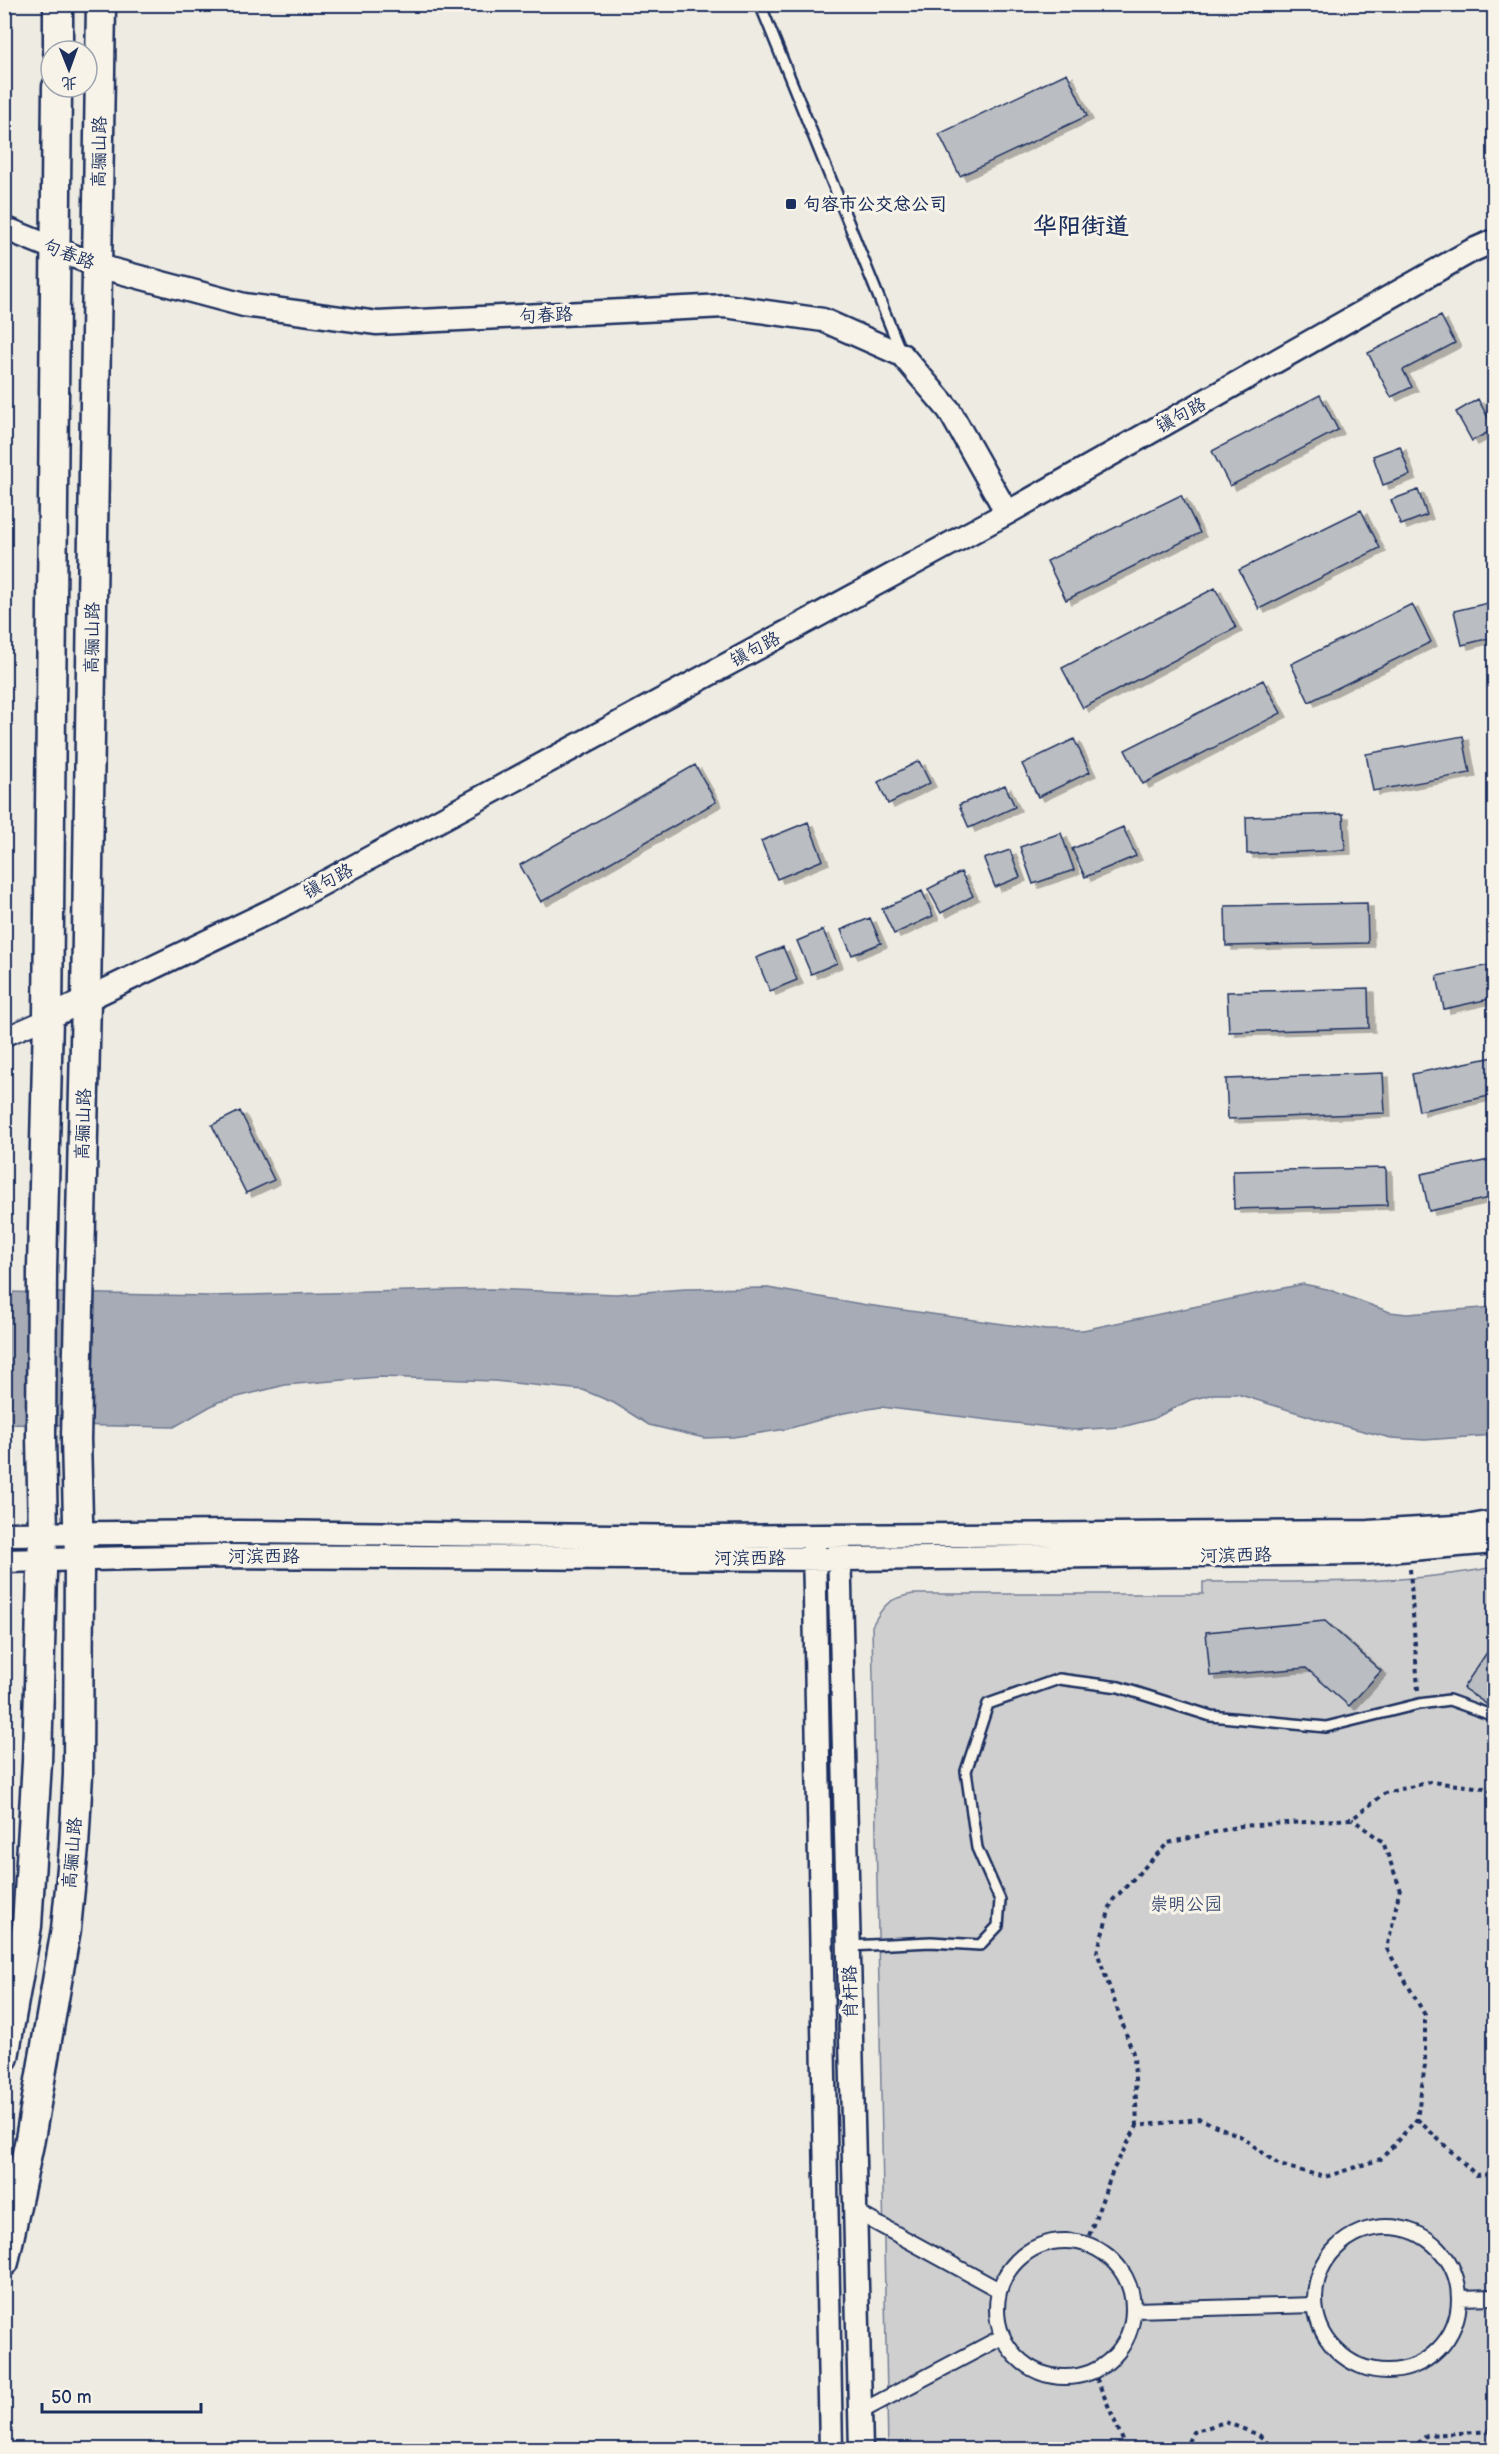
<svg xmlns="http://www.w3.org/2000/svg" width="1499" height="2454" font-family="'Balsamiq Sans','LXGW WenKai TC',sans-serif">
  <defs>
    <filter id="shadow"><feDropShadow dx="6" dy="4" stdDeviation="0" flood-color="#0004"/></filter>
  </defs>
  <rect width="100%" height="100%" fill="#eeebe2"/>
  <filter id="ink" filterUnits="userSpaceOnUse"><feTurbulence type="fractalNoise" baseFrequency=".0167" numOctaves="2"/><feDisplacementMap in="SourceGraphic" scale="12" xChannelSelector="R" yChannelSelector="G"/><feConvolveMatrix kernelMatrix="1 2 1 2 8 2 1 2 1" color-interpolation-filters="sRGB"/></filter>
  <g filter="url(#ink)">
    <path fill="#cfcfcf" stroke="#757f96" stroke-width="1.5" d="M1494,1567V2449H888L872,1626C883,1605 889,1598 913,1594H1203V1582C1300,1581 1399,1586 1494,1567Z"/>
    <path fill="#a6abb5" stroke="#6e7992" stroke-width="1.5" d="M1303,1284L1327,1289L1390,1312L1407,1314L1494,1307V1435L1425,1440L1391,1438L1328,1422L1237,1394H1214L1190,1400L1153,1419L1122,1427L1073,1430L881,1407L844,1413L787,1429L733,1437L704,1438L649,1425L614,1403L583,1390L494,1381L379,1377L285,1385L218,1402L174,1427L5,1424V1292L208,1296L491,1289L616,1294L685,1289L768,1288L867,1305L1046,1330H1083Z"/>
    <path fill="#babdc2" stroke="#1b2f5e" stroke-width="1.5" filter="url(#shadow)" d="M1067,73L1087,116L960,176L939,134Z
      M1441,316L1455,343L1403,370L1412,387L1391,397L1368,353Z
      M1320,395L1338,430L1230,486L1212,451Z
      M1478,399L1494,429L1472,441L1456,412Z
      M1400,446L1410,475L1383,485L1373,456Z
      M1418,490L1427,515L1401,525L1391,500Z
      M1181,495L1200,533L1066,600L1047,561Z
      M1361,510L1380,548L1259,609L1239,570Z
      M1215,588L1236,628L1083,708L1062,668Z
      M1488,603L1494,637L1462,645L1454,611Z
      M1412,604L1431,642L1309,702L1291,664Z
      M1263,680L1281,713L1143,784L1125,750Z
      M1463,736L1470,773L1373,791L1366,754Z
      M1074,739L1090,772L1038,797L1022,764Z
      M919,761L930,783L888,804L878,782Z
      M695,765L716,802L541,902L520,865Z
      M1005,785L1015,807L969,828L959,805Z
      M1343,814L1345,850L1247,854L1246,817Z
      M808,822L823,860L777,879L761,841Z
      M1123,827L1136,856L1085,877L1072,849Z
      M1061,833L1074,870L1033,884L1020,847Z
      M1010,850L1020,877L995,887L984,859Z
      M961,872L973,896L941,913L928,889Z
      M922,891L933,916L894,934L882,909Z
      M1367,903L1368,943L1226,946L1225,906Z
      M870,918L881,943L852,955L841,930Z
      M823,930L837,963L811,974L797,941Z
      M783,947L797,980L770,991L756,958Z
      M1494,964V998L1444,1009L1437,976Z
      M1368,988L1369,1028L1229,1032L1227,992Z
      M1494,1057V1095L1419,1111L1412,1074Z
      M1383,1073L1385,1113L1228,1119L1226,1079Z
      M240,1111L274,1180L246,1193L212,1125Z
      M1494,1159V1197L1429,1211L1421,1174Z
      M1386,1168L1387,1205L1234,1209L1233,1171Z
      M1325,1621L1381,1671L1349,1706L1306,1668L1210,1676L1206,1632Z
      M1494,1642V1709L1463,1688Z"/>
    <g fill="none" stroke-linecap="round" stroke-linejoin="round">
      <defs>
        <path id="service" d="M760,4L900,350
          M850,1946L931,1942L980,1945L998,1926L1000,1900L977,1848L966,1771L988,1704L1059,1679L1119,1687L1211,1716L1326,1727L1419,1704L1449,1700L1494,1716"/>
        <path id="pedestrian" d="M856,2212L999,2290
          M1315 2299a72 72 0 1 1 144 0a72 72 0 1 1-144 0Z
          M997 2309a68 68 0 1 1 136 0a68 68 0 1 1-136 0Z
          M1459,2298L1494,2297
          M1134,2310L1315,2305
          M860,2412L1002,2337"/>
        <path id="minor" d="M4,1037L48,1018"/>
        <path id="tertiary" d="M4,228L98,266L244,305L377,323L725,306L823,320L902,355L949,410L1007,513
          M48,1018L281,906L1007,513L1471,251L1494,241
          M4,1534L239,1532L705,1537L1368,1532L1472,1526L1494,1522
          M814,1543L831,2450
          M839,1545L861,2450
          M4,1561L221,1556L840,1559L1363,1553L1494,1542"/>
        <path id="primary" d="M58,51V4
          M4,2057L27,1926L37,1762L43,1533L41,1437L42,1269L48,1018L57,87
          M4,2262L30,2139L66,1929L74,1847L78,1774L79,1559L76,1439L86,1000L101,4"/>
      </defs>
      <use href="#service" stroke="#1b2f5e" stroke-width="14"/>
      <use href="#pedestrian" stroke="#1b2f5e" stroke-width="18"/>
      <use href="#minor" stroke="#1b2f5e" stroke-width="22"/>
      <use href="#tertiary" stroke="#1b2f5e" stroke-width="27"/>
      <use href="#primary" stroke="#1b2f5e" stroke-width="33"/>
      <path stroke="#1b2f5e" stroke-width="4" stroke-dasharray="4.5 4.5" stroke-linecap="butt" d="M1410,1569L1418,1690
        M1417,2119L1476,2175L1494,2174
        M1137,2126L1134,2056L1097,1952L1112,1901L1168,1843L1241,1826L1352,1819L1385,1793L1430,1782L1484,1788L1494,1792
        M1086,2244L1113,2170L1137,2126L1200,2119L1242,2137L1279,2165L1325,2177L1381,2159L1417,2119L1425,2065V2015L1387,1949L1400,1888L1383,1842L1352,1819
        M1093,2370L1127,2450
        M1184,2450L1193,2432L1225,2422L1259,2435L1275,2450
        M1411,2450L1427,2435L1494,2431"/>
      <use href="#service" stroke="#f7f3e8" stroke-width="9"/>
      <use href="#pedestrian" stroke="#f7f3e8" stroke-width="14"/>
      <use href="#minor" stroke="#f7f3e8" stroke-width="18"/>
      <use href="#tertiary" stroke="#f7f3e8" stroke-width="22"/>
      <use href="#primary" stroke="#f7f3e8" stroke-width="28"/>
    </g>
  </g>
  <rect fill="#1b2f5e" stroke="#f7f3e8" stroke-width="2" x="785" y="198" width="12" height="12" rx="3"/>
  <g text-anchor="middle" stroke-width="6" stroke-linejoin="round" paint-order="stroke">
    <g font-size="18" fill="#1b2f5e" stroke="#f7f3e8">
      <text transform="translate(99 152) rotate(-89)" y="6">高骊山路</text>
      <text transform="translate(69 254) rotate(21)" y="6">句春路</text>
      <text transform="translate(546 315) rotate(-3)" y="6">句春路</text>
      <text transform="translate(1181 415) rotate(-29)" y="6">镇句路</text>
      <text transform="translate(92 638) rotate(-89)" y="6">高骊山路</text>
      <text transform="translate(755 649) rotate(-28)" y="6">镇句路</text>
      <text transform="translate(328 881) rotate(-28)" y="6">镇句路</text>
      <text transform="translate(83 1124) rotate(-88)" y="6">高骊山路</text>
      <text transform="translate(1236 1555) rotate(-1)" y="6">河滨西路</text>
      <text x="264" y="1562">河滨西路</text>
      <text x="750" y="1564">河滨西路</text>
      <text transform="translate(72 1853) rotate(-85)" y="6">高骊山路</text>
      <text transform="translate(850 1992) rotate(-91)" y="6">肖杆路</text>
    </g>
    <g font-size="18" font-weight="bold" fill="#1b2f5e" stroke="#f7f3e8" text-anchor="start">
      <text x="803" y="210">句容市公交总公司</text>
    </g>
    <g font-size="18" fill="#3f4f75" stroke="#f7f3e8">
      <text x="1186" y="1910">崇明公园</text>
    </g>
    <g font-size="24" font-weight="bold" fill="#1b2f5e" stroke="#f7f3e8">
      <text x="1081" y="234">华阳街道</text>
    </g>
  </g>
  <rect width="1499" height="2454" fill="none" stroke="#f7f3e8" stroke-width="24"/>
  <rect x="12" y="12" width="1475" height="2430" fill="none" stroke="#1b2f5e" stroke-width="2" filter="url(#ink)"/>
  <g transform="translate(69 69) rotate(179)"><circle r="28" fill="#f7f3e8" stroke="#9fa5b1" stroke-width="1.5"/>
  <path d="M0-4.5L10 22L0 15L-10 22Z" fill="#1b2f5e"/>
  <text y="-9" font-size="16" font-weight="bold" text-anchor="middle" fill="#1b2f5e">北</text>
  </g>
  <path d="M42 2403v9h159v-9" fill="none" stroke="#1b2f5e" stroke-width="3"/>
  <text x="51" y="2403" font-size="18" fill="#1b2f5e" stroke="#f7f3e8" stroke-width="4.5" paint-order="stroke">50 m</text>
</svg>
